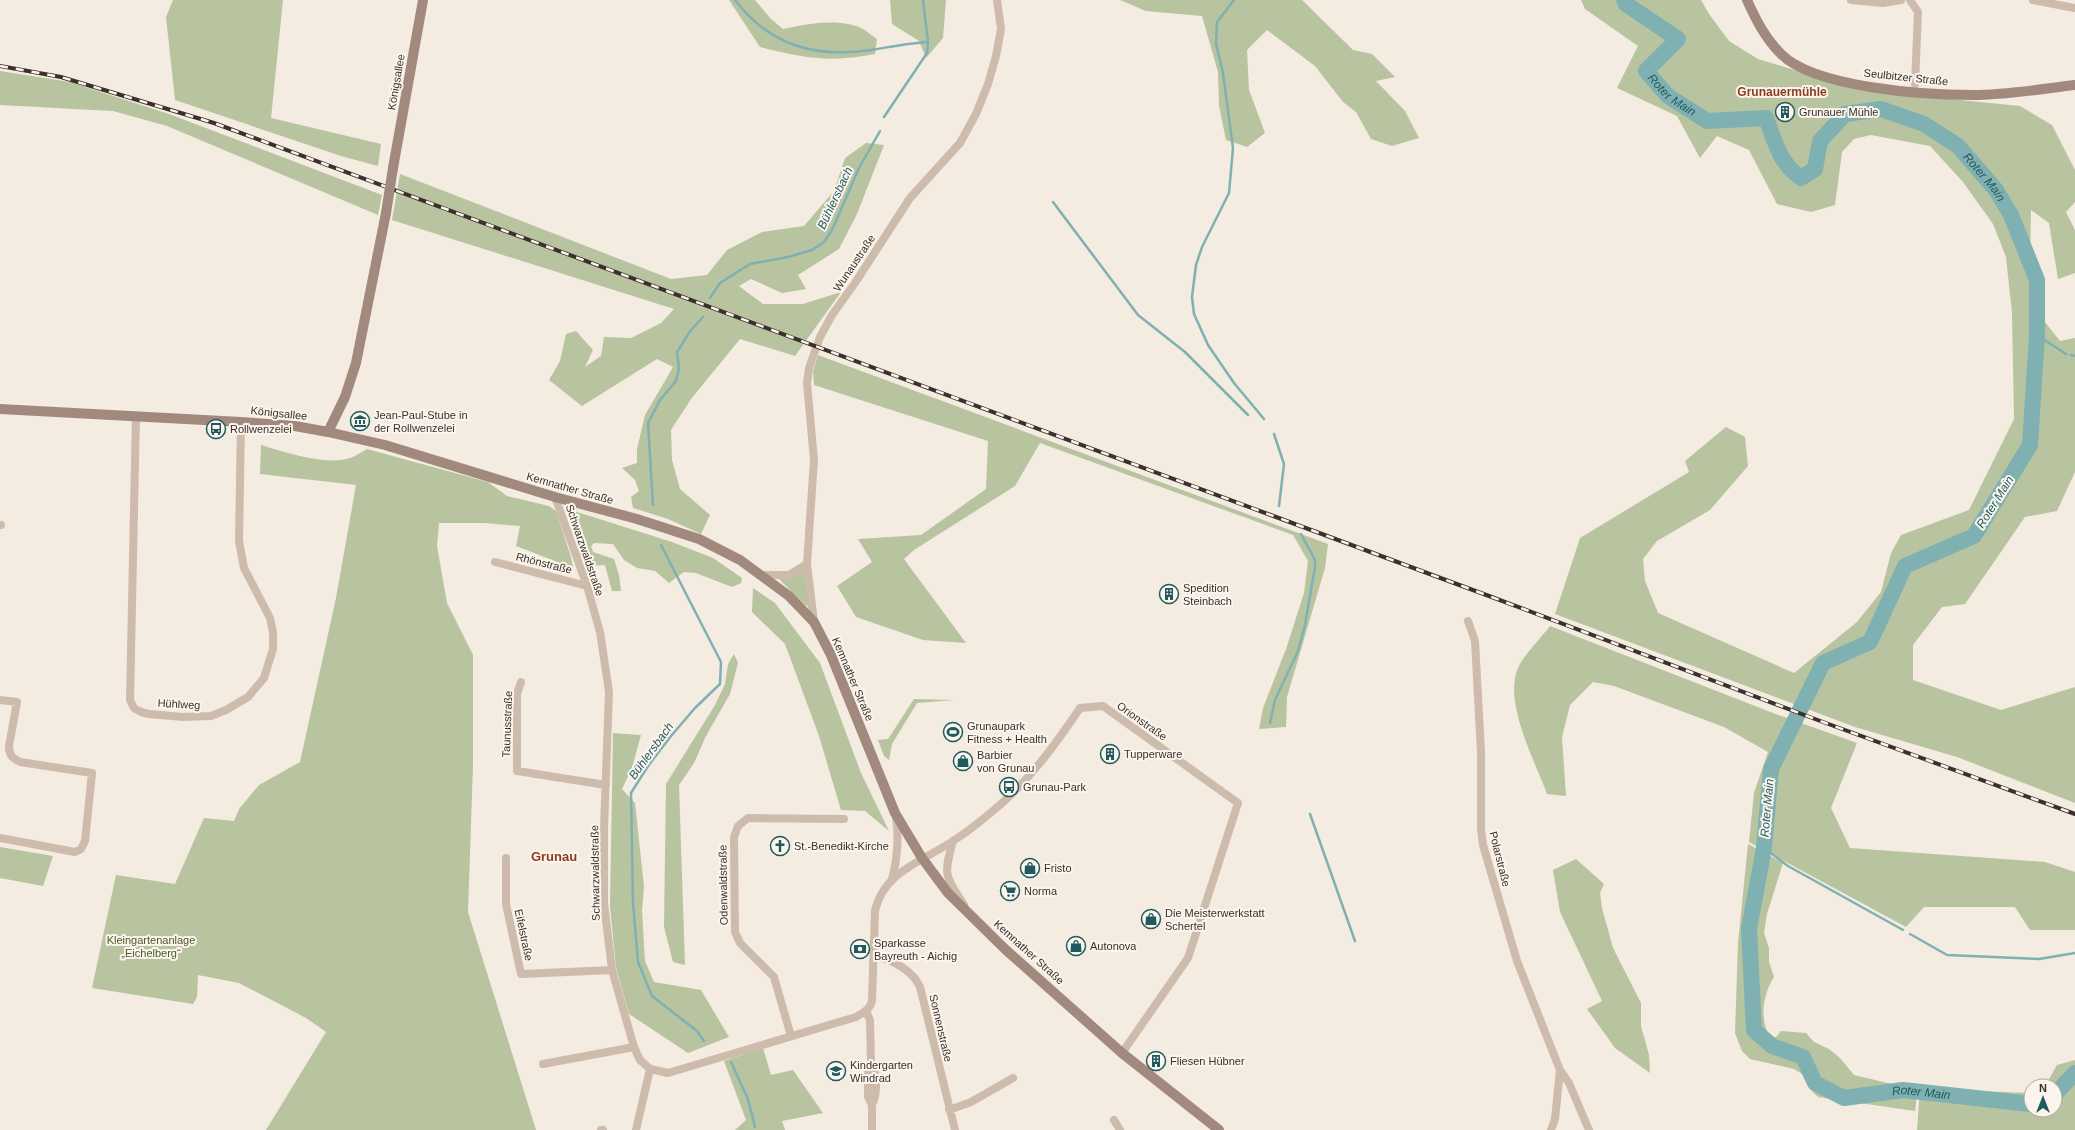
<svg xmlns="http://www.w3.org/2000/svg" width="2075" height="1130" font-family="Arial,sans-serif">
  <rect width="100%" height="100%" fill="#f4ebe1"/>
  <path fill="#b8c4a0" d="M173,0H283L271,118L381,144L378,166L341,156L175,100L166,17Z
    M729,0H755L771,19L783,29C807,24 838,18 861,28C867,31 872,36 877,39L875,54C832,63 802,58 760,47Z
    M890,0H946L943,38L926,58L919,41L892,24Z
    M1120,0H1302L1353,50L1372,54L1395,77L1376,81L1405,111L1419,138L1392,146L1371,139L1356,112L1343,102L1315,66L1267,30L1247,50L1249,90L1265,133L1247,147L1226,140L1219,106L1218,72L1202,16L1146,11Z
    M1581,0H1701L1709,14L1729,41L1758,59L1861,90L2020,106L2052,125L2075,170V202L2066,212L2075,230V273L2058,279L2049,223L2031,210L2030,270L2041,317L2060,341L2075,338V472L2057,511L2025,517L1965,604L1942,607L1913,645V680L2001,710L2075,687V803L1957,757L1855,727L1555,614L1580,538L1689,472L1685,461L1726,427L1745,437L1748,466L1710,510L1657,541L1643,559L1645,581L1658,613L1794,673L1857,622L1881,592L1891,553L1901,535L1969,510L2014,419L2012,313L2006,257L1993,224L1963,182L1930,146L1871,135L1854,139L1842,152L1835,205L1811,212L1777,204L1749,150L1717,136L1700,158L1677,116L1617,88L1638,46L1585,9Z
    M0,71L70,82L169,114L382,195L378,215L167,126L113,111L0,105Z
    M866,143L884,145L857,214L839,249L798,275L806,289L782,293L751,279L739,286L763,304H803L841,292L795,356L740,339L691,399L671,430L672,460L680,489L710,515L701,534L668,519L633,508L631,497L639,491L635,480L622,468L637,463V449L645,415L673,367L657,359L582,406L549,380L560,361L566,334L576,331L593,350L585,367L601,356L604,337L631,338L661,323L674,309L392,220L400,174L671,279L707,275L727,250L762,232L804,226L834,191L845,158Z
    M818,355L1328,544L1325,568L1287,697L1286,727L1259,729L1263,708L1286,649L1304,593L1308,561L1293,535L1040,443L1015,486L914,550L904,559L966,643L923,640L856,617L837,586L872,562L858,539L921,535L986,489L988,441L814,385L813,371Z
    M261,445C283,452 328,466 350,458C356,456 361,452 367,449L488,482L507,496L549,506L556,511L571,557L573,568L516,546L520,526L485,523H439L437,546L447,603L473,655V765L468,912L536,1130H266L326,1032L306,1018L239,983L198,975L197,997L193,1004L92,988L116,875L175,884L204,818L234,821L239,809L259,785L300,762L336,598L356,485L260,474Z
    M568,511H574L672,542L713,558L742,578L741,583L732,587L696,573L684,572L669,583L655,571L637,568L624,560L613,544L594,543L591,546L593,552L614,559L619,575L621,591H612L605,565L588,566L580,556Z
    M805,568L809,601L808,606L805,605L776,576Z
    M753,588L775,603L820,663L861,773L889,831L865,811L841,810L819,736L785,644L752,612Z
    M1550,626L1773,713L1857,743L1831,808L1850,848L2045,862L2075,872V930H2030L2015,907H1924L1906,927L1749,842L1754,793L1768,752L1724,727L1614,686L1593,682L1570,705L1562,737L1566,796L1547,794C1535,761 1503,702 1518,668C1522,657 1542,637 1550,626Z
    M734,654L738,663L730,694L706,736L694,763L679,785L685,965L673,962L664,927L666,784L715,705L725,684L728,664Z
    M914,699L954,700L917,703L892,744L889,760L884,756L878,740L888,739Z
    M613,733L641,735L632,768L622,789L635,803L644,887L642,911L645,961L654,982L701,990L729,1037L688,1053L629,1014L616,968L610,906Z
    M1748,844L1783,863L1767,914L1764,933L1769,948V962L1774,977C1763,994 1759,1019 1770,1037H1776L1781,1031L1806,1033L1814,1042L1829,1049L1840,1058L1854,1075L1896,1085L1918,1086L1915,1111L1818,1097L1810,1089L1802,1074L1794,1069L1750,1059L1742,1051L1735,1033L1738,943Z
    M0,847L53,856L43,886L0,878Z
    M1576,859L1604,884L1600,893L1602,908L1613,948L1641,1003V1026L1649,1055L1650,1073L1615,1048L1587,1009L1602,1001L1560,912L1553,870Z
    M763,1048L771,1075L793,1070L823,1113L782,1121L785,1130H735L746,1120L724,1061Z
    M2075,1060V1130H1917L1920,1089L2031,1093V1110H2055V1086H2045L2057,1065Z"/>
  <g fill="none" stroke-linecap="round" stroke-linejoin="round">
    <path stroke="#7fb0b2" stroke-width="2.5" d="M735,0C770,46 815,58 871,50C890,47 909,43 928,42
      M1234,0L1217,22L1216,44L1223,73L1233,148L1229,193L1202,247L1196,265L1192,297L1194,314L1208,345L1234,383L1264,419
      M884,117L927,53L928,42L923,0
      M1053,202L1138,315L1185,352L1248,415
      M710,298L720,283L750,264L788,257L812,250L824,242L832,230L859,168L880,131
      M2037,335L2066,354
      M2071,355L2075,356
      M1274,434L1284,464L1279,506
      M653,505L648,423L660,400L676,381L679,369L677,352L691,330L703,317
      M661,545L721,662L720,684L695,708L671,736L648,766L631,793L633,903L638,962L652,996L697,1031L704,1041
      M1270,723L1275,700L1298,651L1305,625L1315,567V560L1301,534
      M1310,814L1355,941
      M1764,848L1788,866L1903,930
      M1910,934L1947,955L2039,959L2075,953
      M731,1062L748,1099L755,1127"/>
    <g stroke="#7fb0b2" stroke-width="16">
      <path id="s1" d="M1624,0L1626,4L1678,39L1646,71L1668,96L1707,121L1766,118C1775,142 1780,164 1801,178L1815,169L1820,141L1845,114L1881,109L1924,124L1958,146L1996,190L2011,215L2037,280V335L2030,445L1974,536L1905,566L1870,642L1823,663L1771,769L1764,848L1749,929L1754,1030L1772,1046L1803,1057L1815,1083L1844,1098L1903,1090L2031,1104"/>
      <path d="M2055,1094L2075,1073"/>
    </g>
    <path stroke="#cdbbac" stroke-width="8" d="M1851,0L1883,3L1901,0
      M1910,0L1918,12L1915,84
      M2033,0L2075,8
      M136,416L130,700L134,708L141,712L149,714L183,717L211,716L226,710L248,697L264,678L273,649V632L270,618L244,568L239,541L241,422
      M555,497L587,586L600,632L609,692L604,828V903L612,970L634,1047L640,1060L650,1069L668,1073L856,1017C864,1012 871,1009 872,1000L875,911C883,872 923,861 953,841C967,832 981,821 994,810C1029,781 1055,745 1080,708L1103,706L1238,803L1188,958L1122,1053
      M0,525H1
      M495,562L587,586
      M761,575H789L807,564
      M1468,621L1475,641L1481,752V829L1483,845L1517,961L1560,1070L1555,1119L1551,1130
      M814,622L807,564L814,460L807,383L809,368L820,337L832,315L855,283L910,198L960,143L976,114L988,84L996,56L1001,29L997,0
      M521,682L517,694V771L606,785
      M0,700L17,702L9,746C9,755 12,758 20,762L92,773L85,841L81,849L75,852L0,838
      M953,841C943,876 945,875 964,905
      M506,858V904L521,974L612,970
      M892,879C898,857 899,839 896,817
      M875,956C892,959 913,971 920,987L955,1130
      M866,1011L870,1020L871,1062L868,1069V1097L872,1105V1130
      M791,1036L774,977L740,943L735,932L734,837L738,826L748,818L844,819
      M871,1062C877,1074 878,1093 872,1105
      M543,1064L634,1047
      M1560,1070L1569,1083L1589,1130
      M949,1110L971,1102L1013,1078
      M1114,1120L1120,1130
      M601,1130H603
      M636,1130L650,1069"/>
    <path stroke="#a18a7d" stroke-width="10" d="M1747,0C1756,20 1765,38 1781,54C1815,88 1925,95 1973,95C2007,95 2041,89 2075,85
      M393,168L423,0
      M0,409L241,422L295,426L328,432L385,445L555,497L637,519L699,539L740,560L789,596L814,622L831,655L895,813L922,858L948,893L1006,950L1122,1053L1219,1130
      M328,432L345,397L356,363L386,213"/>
    <defs>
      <path id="rail" d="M0,66L61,77L214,123L1489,596L1823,722L2075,814"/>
    </defs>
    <use href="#rail" stroke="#3b302b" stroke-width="4"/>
    <use href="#rail" stroke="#fbf5ee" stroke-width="2.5" stroke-dasharray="8" stroke-linecap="butt"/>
    <path stroke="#a18a7d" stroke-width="10" d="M386,213L393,168"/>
  </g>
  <defs>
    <symbol id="building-ring" viewBox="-11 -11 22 22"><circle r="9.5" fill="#fbf5ee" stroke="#1f5a5e" stroke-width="1.5"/><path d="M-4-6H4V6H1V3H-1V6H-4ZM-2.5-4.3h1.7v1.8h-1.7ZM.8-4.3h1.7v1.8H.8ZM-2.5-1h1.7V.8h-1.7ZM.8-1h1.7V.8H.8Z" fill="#1f5a5e"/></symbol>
    <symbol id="museum-ring" viewBox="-11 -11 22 22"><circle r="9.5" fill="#fbf5ee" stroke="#1f5a5e" stroke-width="1.5"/><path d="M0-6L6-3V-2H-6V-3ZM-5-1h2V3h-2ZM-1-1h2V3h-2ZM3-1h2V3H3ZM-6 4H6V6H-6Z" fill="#1f5a5e"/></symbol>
    <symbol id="bus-ring" viewBox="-11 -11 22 22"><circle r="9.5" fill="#fbf5ee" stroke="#1f5a5e" stroke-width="1.5"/><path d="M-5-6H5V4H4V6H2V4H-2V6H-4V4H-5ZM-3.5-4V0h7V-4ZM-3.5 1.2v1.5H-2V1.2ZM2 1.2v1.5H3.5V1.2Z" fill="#1f5a5e"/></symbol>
    <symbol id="stadium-ring" viewBox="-11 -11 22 22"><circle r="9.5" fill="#fbf5ee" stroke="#1f5a5e" stroke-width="1.5"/><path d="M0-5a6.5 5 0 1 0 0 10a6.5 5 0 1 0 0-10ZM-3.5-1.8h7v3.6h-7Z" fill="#1f5a5e"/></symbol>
    <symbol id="shop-ring" viewBox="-11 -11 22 22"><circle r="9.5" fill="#fbf5ee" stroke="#1f5a5e" stroke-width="1.5"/><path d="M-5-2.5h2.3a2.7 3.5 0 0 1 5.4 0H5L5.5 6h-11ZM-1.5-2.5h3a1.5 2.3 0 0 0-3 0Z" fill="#1f5a5e"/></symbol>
    <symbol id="church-ring" viewBox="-11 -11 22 22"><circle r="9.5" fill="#fbf5ee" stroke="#1f5a5e" stroke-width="1.5"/><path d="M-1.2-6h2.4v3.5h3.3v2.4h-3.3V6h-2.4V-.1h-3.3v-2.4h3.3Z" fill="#1f5a5e"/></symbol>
    <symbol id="supermarket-ring" viewBox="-11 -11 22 22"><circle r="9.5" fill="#fbf5ee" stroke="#1f5a5e" stroke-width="1.5"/><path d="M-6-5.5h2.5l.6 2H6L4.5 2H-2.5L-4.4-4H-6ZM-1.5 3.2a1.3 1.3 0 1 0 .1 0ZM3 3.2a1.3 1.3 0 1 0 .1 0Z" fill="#1f5a5e"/></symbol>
    <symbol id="bank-ring" viewBox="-11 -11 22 22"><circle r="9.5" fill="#fbf5ee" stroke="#1f5a5e" stroke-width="1.5"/><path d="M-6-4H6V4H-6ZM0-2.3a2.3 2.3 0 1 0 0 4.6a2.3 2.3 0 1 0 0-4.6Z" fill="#1f5a5e"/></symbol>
    <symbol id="school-ring" viewBox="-11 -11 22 22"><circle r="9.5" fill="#fbf5ee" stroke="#1f5a5e" stroke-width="1.5"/><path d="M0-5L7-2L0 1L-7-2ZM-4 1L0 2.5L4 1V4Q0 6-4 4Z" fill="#1f5a5e"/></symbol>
  </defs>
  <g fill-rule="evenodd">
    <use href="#building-ring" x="1774" y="101" width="22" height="22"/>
    <use href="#museum-ring" x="349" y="410" width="22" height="22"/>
    <use href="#bus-ring" x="205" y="418" width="22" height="22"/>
    <use href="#building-ring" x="1158" y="583" width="22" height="22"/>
    <use href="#stadium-ring" x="942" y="721" width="22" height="22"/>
    <use href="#building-ring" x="1099" y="743" width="22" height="22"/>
    <use href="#shop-ring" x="952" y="750" width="22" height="22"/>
    <use href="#bus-ring" x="998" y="776" width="22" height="22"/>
    <use href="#church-ring" x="769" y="835" width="22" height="22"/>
    <use href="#shop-ring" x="1019" y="857" width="22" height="22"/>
    <use href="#supermarket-ring" x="999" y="880" width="22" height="22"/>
    <use href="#shop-ring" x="1140" y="908" width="22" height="22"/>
    <use href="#shop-ring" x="1065" y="935" width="22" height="22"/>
    <use href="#bank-ring" x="849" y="938" width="22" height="22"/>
    <use href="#building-ring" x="1145" y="1050" width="22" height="22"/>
    <use href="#school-ring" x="825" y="1060" width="22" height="22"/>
  </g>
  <g text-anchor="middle" stroke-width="4" stroke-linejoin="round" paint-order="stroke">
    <g font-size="11" fill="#3b302b" stroke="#fbf5ee">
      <text transform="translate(1906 77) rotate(6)" y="4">Seulbitzer Straße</text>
      <text transform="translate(396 82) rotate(-80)" y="4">Königsallee</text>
      <text transform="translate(854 263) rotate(-56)" y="4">Wunaustraße</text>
      <text transform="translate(279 413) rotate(6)" y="4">Königsallee</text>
      <text transform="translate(570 488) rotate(16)" y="4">Kemnather Straße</text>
      <text transform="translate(585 550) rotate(71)" y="4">Schwarzwaldstraße</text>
      <text transform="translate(544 563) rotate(14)" y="4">Rhönstraße</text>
      <text transform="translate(853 679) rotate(67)" y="4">Kemnather Straße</text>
      <text transform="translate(179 704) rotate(3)" y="4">Hühlweg</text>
      <text transform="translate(1142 721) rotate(35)" y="4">Orionstraße</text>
      <text transform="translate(507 724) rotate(-88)" y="4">Taunusstraße</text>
      <text transform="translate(1500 859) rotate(76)" y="4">Polarstraße</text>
      <text transform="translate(595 873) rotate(-91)" y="4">Schwarzwaldstraße</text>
      <text transform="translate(723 885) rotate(-91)" y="4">Odenwaldstraße</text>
      <text transform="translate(524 935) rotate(78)" y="4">Eifelstraße</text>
      <text transform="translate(1029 952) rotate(42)" y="4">Kemnather Straße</text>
      <text transform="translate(941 1028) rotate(77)" y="4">Sonnenstraße</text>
    </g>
    <g font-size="11" fill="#3b302b" stroke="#fbf5ee" text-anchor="start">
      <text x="1799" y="116">Grunauer Mühle</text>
      <text x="374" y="419">Jean-Paul-Stube in<tspan x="374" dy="13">der Rollwenzelei</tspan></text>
      <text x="230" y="433">Rollwenzelei</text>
      <text x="1183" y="592">Spedition<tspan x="1183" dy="13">Steinbach</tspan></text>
      <text x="967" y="730">Grunaupark<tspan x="967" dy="13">Fitness + Health</tspan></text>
      <text x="1124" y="758">Tupperware</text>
      <text x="977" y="759">Barbier<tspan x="977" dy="13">von Grunau</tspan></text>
      <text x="1023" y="791">Grunau-Park</text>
      <text x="794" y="850">St.-Benedikt-Kirche</text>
      <text x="1044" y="872">Fristo</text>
      <text x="1024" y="895">Norma</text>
      <text x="1165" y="917">Die Meisterwerkstatt<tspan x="1165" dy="13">Schertel</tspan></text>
      <text x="874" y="947">Sparkasse<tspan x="874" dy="13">Bayreuth - Aichig</tspan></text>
      <text x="1090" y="950">Autonova</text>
      <text x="1170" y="1065">Fliesen Hübner</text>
      <text x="850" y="1069">Kindergarten<tspan x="850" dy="13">Windrad</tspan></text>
    </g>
    <g font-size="11" fill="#4a5a2e" stroke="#fbf5ee">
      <text x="151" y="944">Kleingartenanlage<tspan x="151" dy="13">„Eichelberg“</tspan></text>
    </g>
    <g font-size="12" font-weight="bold" fill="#8c3b22" stroke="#fbf5ee">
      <text x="1782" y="96">Grunauermühle</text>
    </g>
    <g font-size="12" font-style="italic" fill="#1f5a5e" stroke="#fbf5ee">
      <text dy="4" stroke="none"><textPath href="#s1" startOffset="148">Roter Main</textPath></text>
      <text dy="4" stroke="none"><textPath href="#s1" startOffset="567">Roter Main</textPath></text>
      <text transform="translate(835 198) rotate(-65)" y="4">Bühlersbach</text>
      <text transform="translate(1995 502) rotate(-58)" y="4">Roter Main</text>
      <text transform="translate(651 751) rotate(-54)" y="4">Bühlersbach</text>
      <text transform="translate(1767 808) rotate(-85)" y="4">Roter Main</text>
      <text dy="4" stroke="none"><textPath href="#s1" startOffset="1743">Roter Main</textPath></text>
    </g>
    <g font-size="13" font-weight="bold" fill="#8c3b22" stroke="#fbf5ee">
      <text x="554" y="861">Grunau</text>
    </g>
  </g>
  <g transform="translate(2043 1098)"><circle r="19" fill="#fbf5ee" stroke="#aea6a0"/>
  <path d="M0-3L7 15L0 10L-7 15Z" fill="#1f5a5e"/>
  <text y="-6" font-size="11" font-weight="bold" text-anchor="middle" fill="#3b302b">N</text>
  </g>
</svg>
